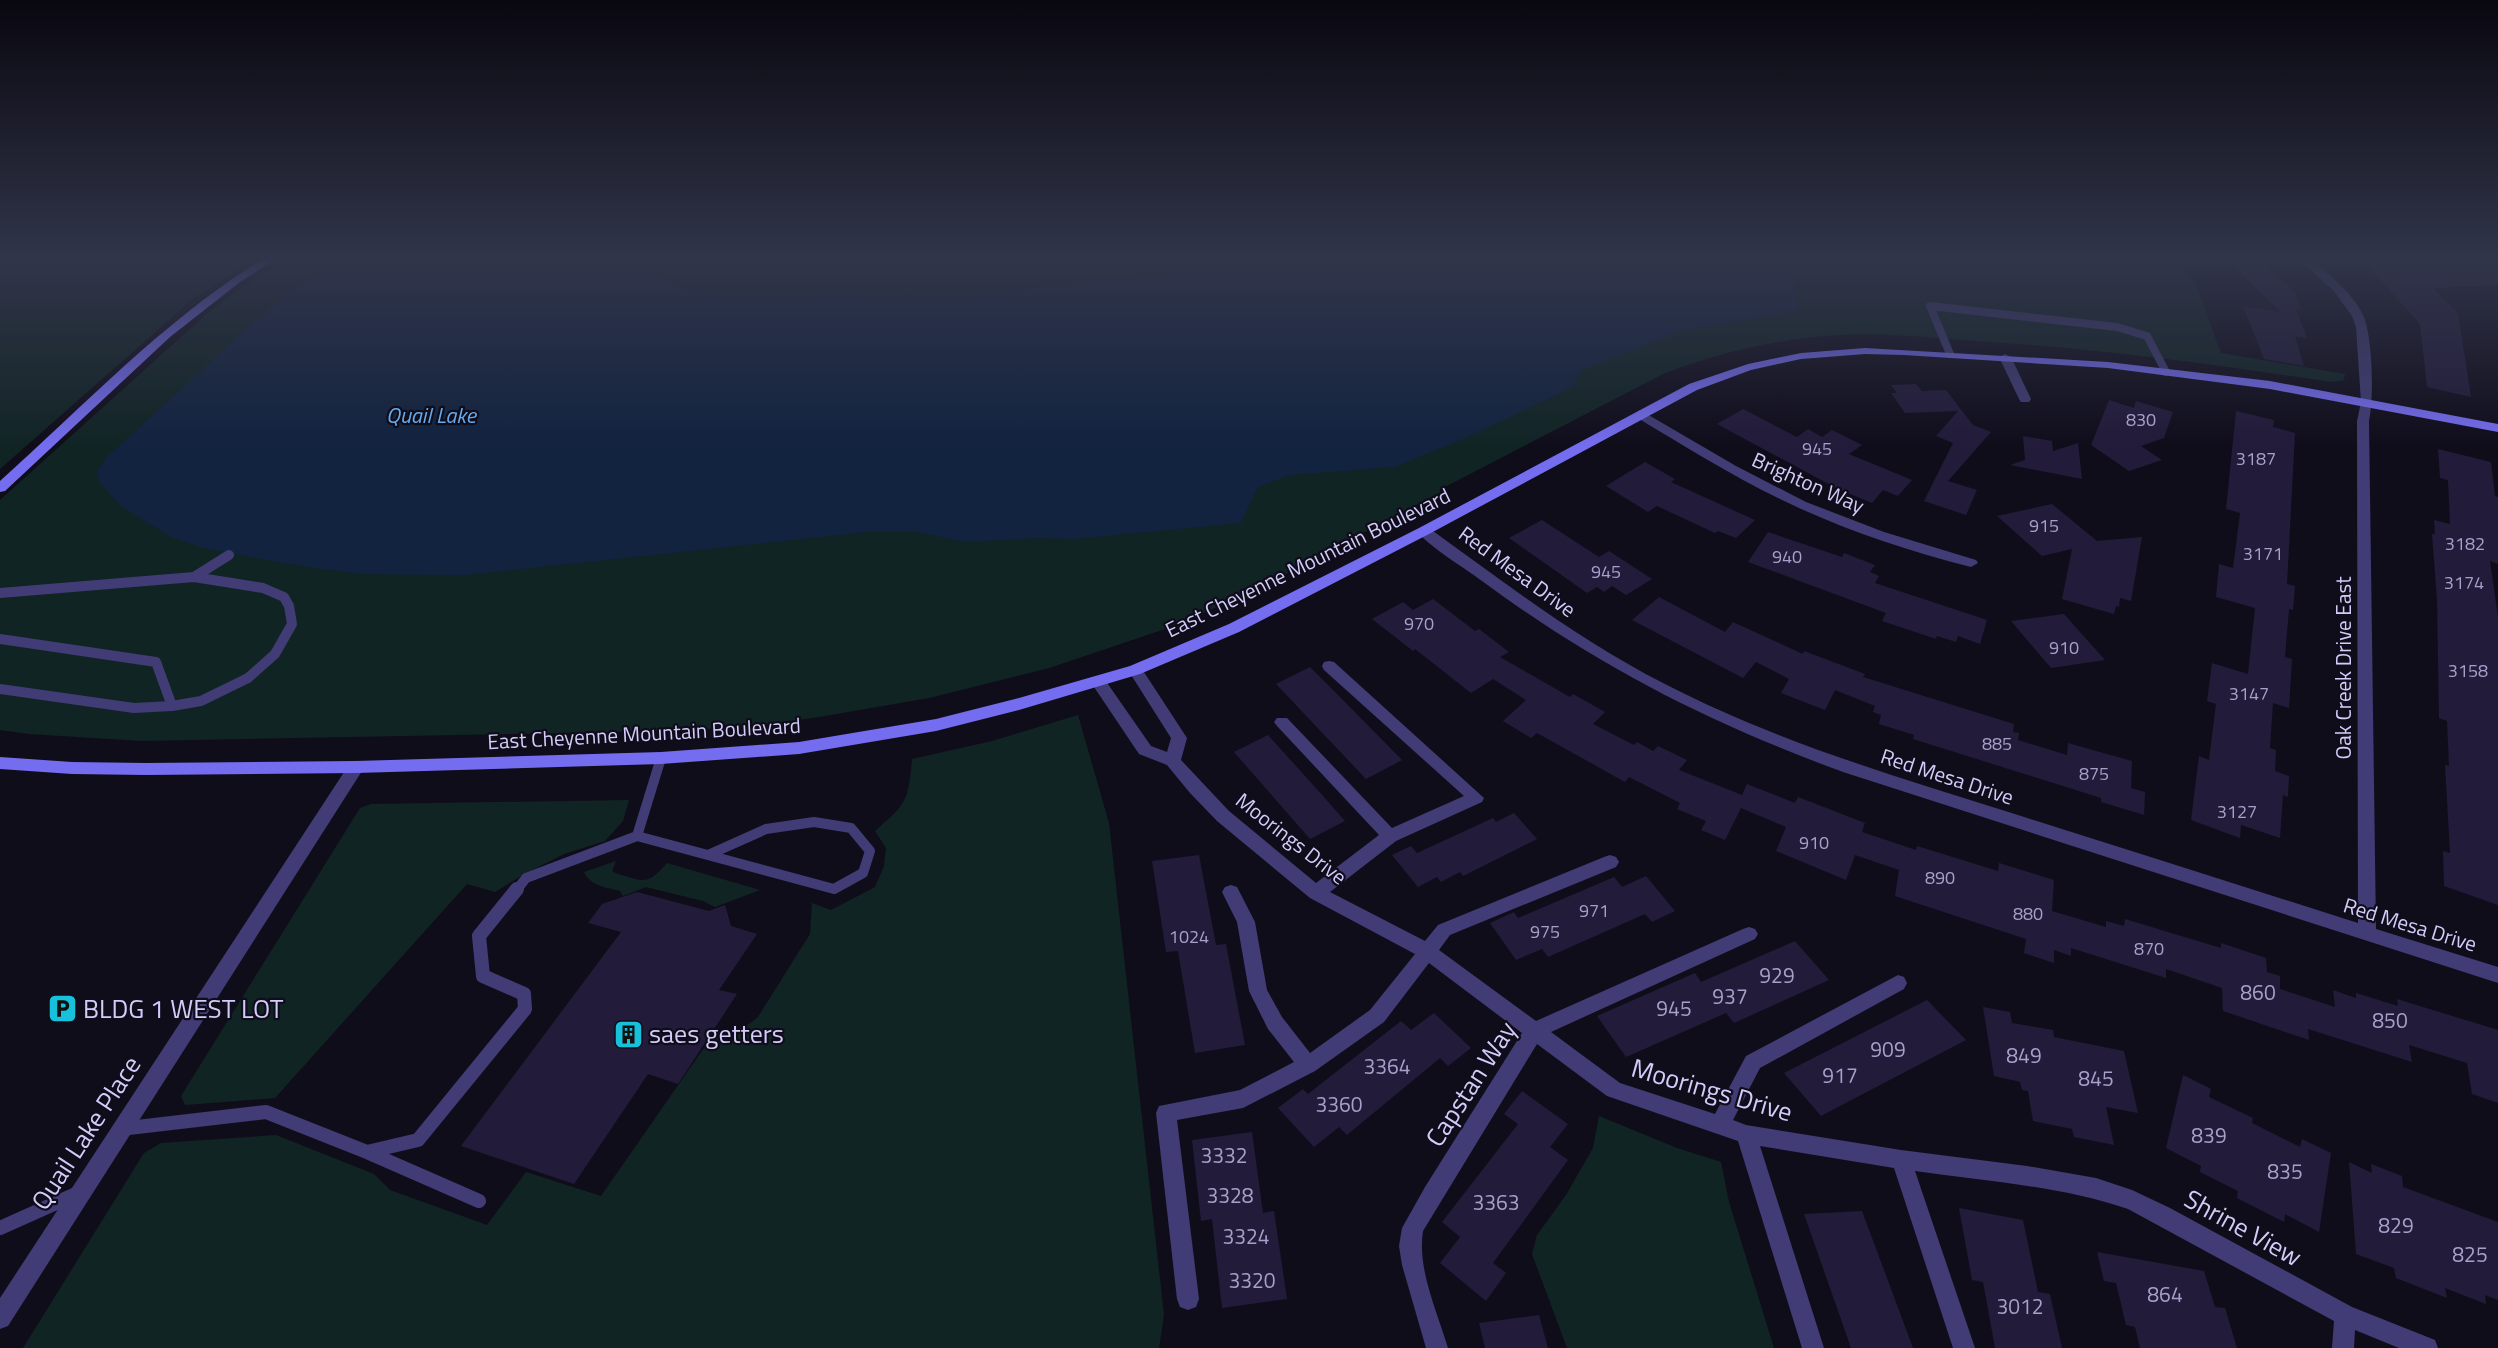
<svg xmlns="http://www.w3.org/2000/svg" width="2498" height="1348" font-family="'Titillium Web',sans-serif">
  <rect width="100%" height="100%" fill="#100d1b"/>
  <path fill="#112424" d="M0,257H259L194,298L0,469Z
    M290,257H2173L2196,284L2221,353L2345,374L2344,380L2331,382C2217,365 2103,349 1988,342C1956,340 1924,336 1892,335C1814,331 1738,346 1665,373L1439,490L1441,492L1257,589L1177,625L1049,668L929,698L813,718L745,727L661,731L142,741L29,734L0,730V500L212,309L248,283Z
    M1078,715L1109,823L1164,1315L1159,1348H23L144,1153L161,1143L276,1135L374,1174L390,1190L487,1225L526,1172L601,1196L713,1035C732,1034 744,1029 758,1017L810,934L812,903L831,910L875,887L884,866L886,848L875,831C907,803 908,802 912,759L992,741Z
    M629,800L623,821L605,841L564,854L526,873L495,892L467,884L275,1098L185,1105L181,1096L360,808L371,804Z
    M616,861L612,871L615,873C644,881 646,887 667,863L760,890L715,907L703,901L646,887L623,896L620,891C606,887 590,886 584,872Z
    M1599,1116L1677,1148L1721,1162L1729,1202L1774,1348H1567L1532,1254L1537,1235L1566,1195L1593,1148Z"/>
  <path fill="#12233f" d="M346,257H602L640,270L684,289L747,296L844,291L927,297L1250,269H1430L1550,266L1601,257H1781L1794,282L1798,311L1683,330L1580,371L1574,386L1475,434L1395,467L1289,475L1258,487L1241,523L1074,539L1041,538L964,542L917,532H867L466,575L359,574L289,564L204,548L169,536L121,506L99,482L98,470L107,457L254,322L293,289Z"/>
  <path fill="#221b3a" d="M2224,257H2257L2295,292L2301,310L2296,309L2307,338L2295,336L2304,366L2264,359L2243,306L2281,312Z
    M2403,257H2498V285L2433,288L2458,313L2471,397L2427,387L2420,324L2364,262L2403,261Z
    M1916,384L1922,391L1946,390L1973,425L1991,432L1948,481L1977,490L1966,515L1924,501L1953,443L1936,436L1958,411L1905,413L1891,393H1897L1891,385Z
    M2109,400L2134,408L2136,401L2173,412L2164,438L2141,446L2162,460L2129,471L2091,445Z
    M1743,409L1797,437L1808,429L1822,437L1832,430L1862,445L1849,454L1912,480L1898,496L1883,490L1872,503L1836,488L1717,424Z
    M2236,411L2274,420L2273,427L2295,433L2287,584L2295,586L2293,610L2289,609L2285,657L2292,659L2289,708L2273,703L2270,748L2276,750L2275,771L2289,776L2288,797L2283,795L2280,838L2241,825L2240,838L2191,820L2199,756L2209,760L2216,704L2207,701L2212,663L2248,674L2255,608L2216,597L2219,564L2233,568L2240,513L2226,509Z
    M2023,436L2052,441L2053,451L2078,443L2082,479L2010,465L2025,460Z
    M2438,449L2491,462L2495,496L2498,497V564L2490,561L2498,617V905L2444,886L2443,851L2450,853L2445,765L2449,766L2447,721L2439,718L2437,600L2432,534H2435L2434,520L2450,524L2448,480L2440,478Z
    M1645,462L1675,479L1671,482L1755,520L1736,538L1718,531L1715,533L1657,506L1648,512L1606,486Z
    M2052,504L2097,541L2142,537L2131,601L2120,598L2119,607L2116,606L2114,614L2062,599L2072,549L2042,556L1997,516Z
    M1542,520L1599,557L1609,551L1652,579L1626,595L1612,586L1604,592L1597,587L1587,593L1509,538Z
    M1768,532L1842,557L1844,553L1875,565L1870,572L1879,576L1875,583L1987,620L1980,644L1958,636L1956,642L1937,636L1936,639L1882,621L1886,613L1748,562Z
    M1659,597L1725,632L1733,622L1803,654L1804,651L1865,674L1863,677L2014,724L2013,732L2019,733L2018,740L2067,755L2068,743L2132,761L2131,788L2145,792L2144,815L2101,802V798L1913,739L1914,735L1879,724L1881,715L1873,712L1875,706L1835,690L1825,710L1781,693L1789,679L1756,662L1743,678L1632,620Z
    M1433,599L1475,631L1479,629L1509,652L1500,657L1570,697L1573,694L1605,712L1593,724L1634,745L1637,742L1653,751L1658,746L1687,760L1679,770L1742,795L1747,784L1795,803L1798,797L1865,823L1862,832L1916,850L1917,846L1998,871L1999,863L2054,880L2052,911L2106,927V921L2124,926L2125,919L2221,948V943L2266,958L2267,972L2280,976V989L2335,1007L2333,990L2356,998V993L2398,1006L2397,999L2498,1030V1103L2472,1094L2467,1063L2409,1045L2412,1062L2308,1029L2309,1040L2223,1011L2222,988L2166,969V978L2071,948V956L2054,950V963L2024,953L2026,939L1895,896L1899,870L1855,855L1846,880L1776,851L1786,827L1741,808L1725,840L1701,830L1706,821L1677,809L1680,803L1629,777L1625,782L1537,733L1531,738L1503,721L1526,700L1493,679L1471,693L1415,649L1413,651L1372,619L1403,602L1413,610Z
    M2064,614L2105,660L2051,668L2011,621Z
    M1310,667L1340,697L1402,760L1366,779L1276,684Z
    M1268,735L1323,796L1345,821L1310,839L1234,752Z
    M1514,813L1537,839L1463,876L1460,872L1441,882L1437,877L1418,887L1392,855L1411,846L1417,853L1493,818L1496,822Z
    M1199,855L1216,945L1226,944L1245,1045L1195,1053L1178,951L1166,952L1152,861Z
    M1646,876L1675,911L1652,922L1645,914L1548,957L1542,949L1516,960L1490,923L1514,912L1518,918L1614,877L1622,887Z
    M637,892L709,911L725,905L731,926L757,934L719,990L737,994L678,1084L648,1074L574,1184L461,1146L621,932L588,923L602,904Z
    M1795,941L1829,980L1734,1023L1726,1013L1626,1057L1597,1016L1695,973L1701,982Z
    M1927,1000L1966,1040L1821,1116L1784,1073Z
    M1983,1007L2010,1012L2012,1023L2053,1030L2054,1037L2124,1051L2138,1113L2106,1107L2114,1145L2074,1137L2072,1129L2033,1121L2028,1091L2022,1090L2020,1082L1994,1076Z
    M1434,1013L1471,1048L1448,1066L1440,1058L1347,1135L1339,1127L1314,1147L1278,1108L1303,1089L1308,1094L1401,1021L1411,1030Z
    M2183,1075L2211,1089L2209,1097L2253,1118L2252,1123L2300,1147L2302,1139L2331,1153L2319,1232L2285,1214L2284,1222L2237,1198L2238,1191L2200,1172L2201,1166L2166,1148Z
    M1522,1091L1568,1124L1550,1147L1568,1160L1493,1263L1506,1273L1486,1301L1440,1263L1460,1237L1442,1222L1518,1124L1504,1114Z
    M1252,1132L1263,1213L1274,1211L1287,1299L1222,1308L1212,1219L1201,1221L1192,1140Z
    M2349,1162L2372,1173L2371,1164L2402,1176L2403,1187L2498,1222V1300L2485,1295L2486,1304L2445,1288L2447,1298L2396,1278L2394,1268L2356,1254Z
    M1959,1208L2023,1220L2038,1292L2050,1294L2062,1348H1995L1983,1282L1972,1280Z
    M1862,1211L1887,1278L1913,1348H1851L1804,1214Z
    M2097,1252L2204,1271L2215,1307L2225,1308L2237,1348H2140L2135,1327L2126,1325L2116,1283L2104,1281Z
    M1539,1315L1548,1348H1485L1479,1323Z"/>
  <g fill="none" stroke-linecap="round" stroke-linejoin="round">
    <path stroke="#413c75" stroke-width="8" d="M1950,354L1930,306L2117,327L2147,336L2166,372"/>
    <path stroke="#413c75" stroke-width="10" d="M194,577L229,555
      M0,593L194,577L263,588L284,597L289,606L292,624L275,654L248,678L201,701L172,706L134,708L0,689
      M0,639L156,662L172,706
      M637,836L834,889L863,873L870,851L851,828L814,822L766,829L708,855
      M516,891L526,878L637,836L661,758"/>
    <path stroke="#413c75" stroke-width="14" d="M120,1129L266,1112L367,1152L418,1140L525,1009L524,994L483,976L479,936L517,889
      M367,1152L479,1201
      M0,1228L76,1194"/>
    <path fill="#413c75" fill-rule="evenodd" d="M2295,257C2309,257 2316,264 2327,273C2341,285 2355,298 2363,315C2373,337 2374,398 2369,421L2376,929L2498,967V983L1843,772C1707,722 1599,667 1482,581C1465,568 1429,547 1417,531L1419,528H1429C1505,583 1579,640 1663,683C1771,739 1887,774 2002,810C2121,848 2239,885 2358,923L2357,421L2361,402L2356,327L2352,316L2333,290Z
      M2005,354L2011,357L2031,399L2029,402H2021L2019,399L1999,357Z
      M1640,410L1736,466L1806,502L1884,532L1976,560L1978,563L1971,567C1912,552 1854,533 1799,508C1742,482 1689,449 1636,417L1634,414Z
      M1329,661L1334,662L1484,798L1482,802L1396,841L1330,892L1425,941L1438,925L1604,857L1610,855L1616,857L1619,862L1616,867L1450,935L1439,950L1536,1021L1743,929L1749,927L1755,929L1758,934L1755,939L1551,1032L1620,1083L1715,1114L1746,1056L1898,975L1904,977L1907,983L1904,989L1760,1068L1733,1120L1746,1125L1901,1150L2027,1166L2096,1178L2132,1190L2170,1208L2352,1307L2435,1340L2438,1348H2399L2355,1330L2354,1348H2332L2334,1321L2128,1209C2060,1186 1986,1181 1915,1171L1975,1348H1953L1894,1168L1760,1146L1824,1348H1802L1738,1141L1607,1096L1537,1044L1423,1231C1417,1269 1437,1311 1448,1348H1426L1402,1265L1399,1246L1402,1228L1425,1187L1522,1033L1429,963L1384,1022L1315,1071L1243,1108L1177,1120L1199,1299L1196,1307L1188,1310L1180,1307L1177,1299L1156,1113L1159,1106L1240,1090L1294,1062L1268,1029L1249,991L1237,922L1222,892L1225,887L1231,885L1237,887L1255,922L1267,990L1282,1017L1310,1053L1370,1010L1415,954L1310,898L1217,821L1190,793L1167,765L1139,754L1090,681L1093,677H1103L1151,746L1167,752L1171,738L1128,670L1135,665L1140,666L1187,738L1181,760L1229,811L1316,883L1379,835L1277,726L1274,722L1277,718H1287L1392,828L1464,796L1324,670L1322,666L1324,662Z
      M356,761L362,763L364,767L362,771L8,1326L0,1329V1298L350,763Z"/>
    <path fill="#756df0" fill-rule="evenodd" d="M266,257H279L240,282L170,337L5,491L0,492V481C87,403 166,318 266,257Z
      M1865,348L2108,362L2270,381L2498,424V432L2270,389L2108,368L1904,355L1865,354L1801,359L1751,370L1697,390L1429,534L1239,632L1140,674L1019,710L936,731L799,754L661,764L356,773L146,775L72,774L0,769V757L72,762L146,763L356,761L661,752L799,742L936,719L1019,698L1130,666L1229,624L1419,528L1689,384L1748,364L1801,353Z"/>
  </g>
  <linearGradient id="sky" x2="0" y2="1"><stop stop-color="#09070f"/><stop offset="0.58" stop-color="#31354a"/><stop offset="1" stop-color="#31354a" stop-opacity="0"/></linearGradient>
  <rect width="2498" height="446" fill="url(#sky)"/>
  <defs>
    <symbol id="parking-square" viewBox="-11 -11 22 22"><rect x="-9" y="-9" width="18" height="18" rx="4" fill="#17c0db" stroke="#100d1b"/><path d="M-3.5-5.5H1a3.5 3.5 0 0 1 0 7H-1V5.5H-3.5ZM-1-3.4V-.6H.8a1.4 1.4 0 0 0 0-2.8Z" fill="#111"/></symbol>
    <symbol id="building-square" viewBox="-11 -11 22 22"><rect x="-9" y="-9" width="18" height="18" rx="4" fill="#17c0db" stroke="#100d1b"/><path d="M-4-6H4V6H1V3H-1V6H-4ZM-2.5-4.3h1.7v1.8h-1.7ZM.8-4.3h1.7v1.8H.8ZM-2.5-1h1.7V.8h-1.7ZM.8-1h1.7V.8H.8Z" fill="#111"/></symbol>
  </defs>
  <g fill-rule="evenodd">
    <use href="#parking-square" x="46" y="992" width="33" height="33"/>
    <use href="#building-square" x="612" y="1018" width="33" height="33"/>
  </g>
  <g text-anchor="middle" stroke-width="4.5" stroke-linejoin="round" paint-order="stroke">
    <g font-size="18" fill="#a7a0ca">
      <text x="2141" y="426">830</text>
      <text x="1817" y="455">945</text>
      <text x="2256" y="465">3187</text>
      <text x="2044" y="532">915</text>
      <text x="2465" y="550">3182</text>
      <text x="2263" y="560">3171</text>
      <text x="1787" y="563">940</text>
      <text x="1606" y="578">945</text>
      <text x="2464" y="589">3174</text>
      <text x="1419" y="630">970</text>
      <text x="2064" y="654">910</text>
      <text x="2468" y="677">3158</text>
      <text x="2249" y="700">3147</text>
      <text x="1997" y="750">885</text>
      <text x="2094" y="780">875</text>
      <text x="2237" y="818">3127</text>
      <text x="1814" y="849">910</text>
      <text x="1940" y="884">890</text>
      <text x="1594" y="917">971</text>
      <text x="2028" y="920">880</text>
      <text x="1545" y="938">975</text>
      <text x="1189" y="943">1024</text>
      <text x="2149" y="955">870</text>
    </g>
    <g font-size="21" fill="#d3ccfa" stroke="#100d1b">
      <text transform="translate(1808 483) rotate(24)" y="7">Brighton Way</text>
      <text transform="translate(1308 563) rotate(-26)" y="7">East Cheyenne Mountain Boulevard</text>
      <text transform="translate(1517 572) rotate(36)" y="7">Red Mesa Drive</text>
      <text transform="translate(2344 668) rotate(-90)" y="7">Oak Creek Drive East</text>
      <text transform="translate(644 734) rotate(-3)" y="7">East Cheyenne Mountain Boulevard</text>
      <text transform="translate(1947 777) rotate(18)" y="7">Red Mesa Drive</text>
      <text transform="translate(1291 839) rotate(38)" y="7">Moorings Drive</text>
      <text transform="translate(2410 925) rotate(17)" y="7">Red Mesa Drive</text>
    </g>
    <g font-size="21" fill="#a7a0ca">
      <text x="1777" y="983">929</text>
      <text x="2258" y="1000">860</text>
      <text x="1730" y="1004">937</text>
      <text x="1674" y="1016">945</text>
      <text x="2390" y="1028">850</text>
      <text x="1888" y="1057">909</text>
      <text x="2024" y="1063">849</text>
      <text x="1387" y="1074">3364</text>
      <text x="1840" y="1083">917</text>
      <text x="2096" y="1086">845</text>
      <text x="1339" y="1112">3360</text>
      <text x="2209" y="1143">839</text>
      <text x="1224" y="1163">3332</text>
      <text x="2285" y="1179">835</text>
      <text x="1230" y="1203">3328</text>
      <text x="1496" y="1210">3363</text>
      <text x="2396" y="1233">829</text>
      <text x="1246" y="1244">3324</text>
      <text x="2470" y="1262">825</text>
      <text x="1252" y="1288">3320</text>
      <text x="2165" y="1302">864</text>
      <text x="2020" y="1314">3012</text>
    </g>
    <g font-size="22" font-style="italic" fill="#65aaef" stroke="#100d1b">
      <text x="431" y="423">Quail Lake</text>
    </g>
    <g font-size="26" fill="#d3ccfa" stroke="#100d1b" text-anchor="start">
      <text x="83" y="1018">BLDG 1 WEST LOT</text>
      <text x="649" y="1043">saes getters</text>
    </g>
    <g font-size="26" fill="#d3ccfa" stroke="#100d1b">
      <text transform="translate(1471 1084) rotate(-57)" y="9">Capstan Way</text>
      <text transform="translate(1712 1090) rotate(16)" y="9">Moorings Drive</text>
      <text transform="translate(86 1133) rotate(-57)" y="9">Quail Lake Place</text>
      <text transform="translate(2243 1228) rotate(29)" y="9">Shrine View</text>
    </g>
  </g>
</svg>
